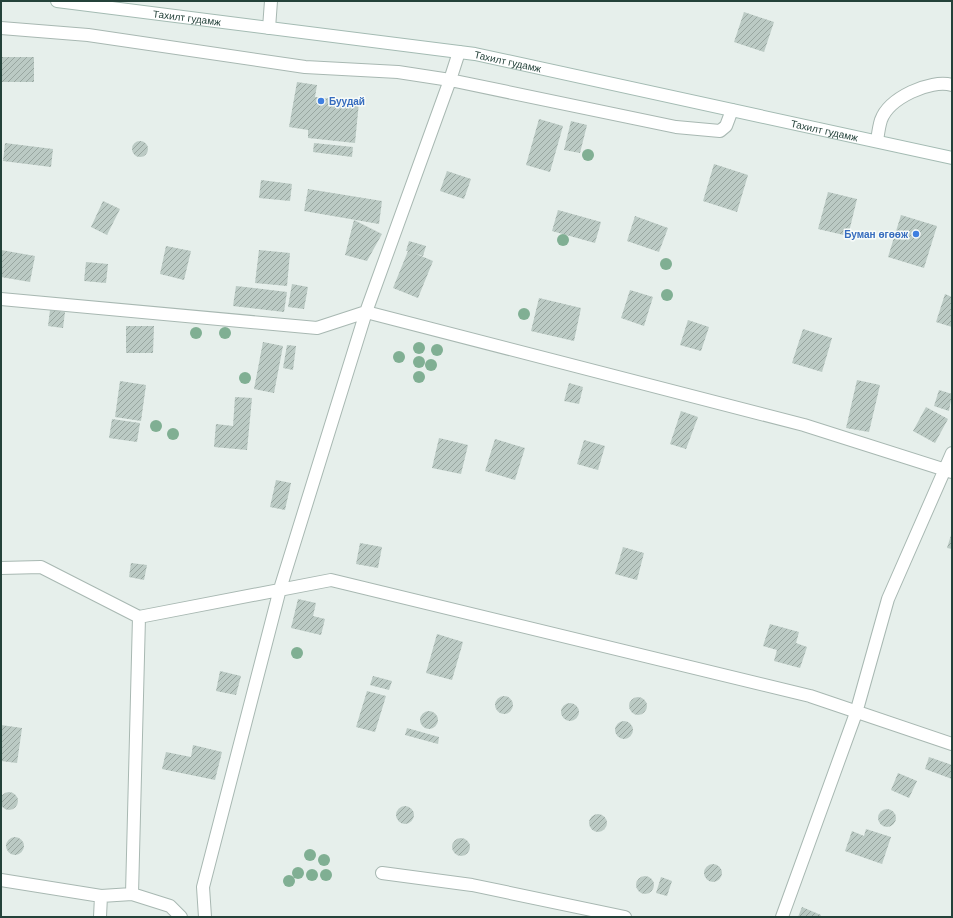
<svg xmlns="http://www.w3.org/2000/svg" width="953" height="918" font-family="Arial,sans-serif">
  <defs>
    <pattern id="building-hatch" width="6" height="6" patternUnits="userSpaceOnUse"><rect width="6" height="6" fill="#bbcac4"/><path d="M-1 1l2-2M0 6l6-6M5 7l2-2" fill="none" stroke="#98a6a0"/></pattern>
  </defs>
  <rect width="100%" height="100%" fill="#e6efeb"/>
  <path fill="url(#building-hatch)" d="M744,12L774,22L764,52L734,42Z
    M1,57H34V82H1Z
    M297,82L317,85L315,97L359,102L355,143L308,138V130L289,127Z
    M539,119L563,126L550,172L526,165Z
    M571,121L587,125L580,153L564,150Z
    M132 149a8 8 0 1 1 16 0a8 8 0 1 1-16 0Z
    M5,143L53,149L51,167L3,161Z
    M314,143L353,147L352,157L313,152Z
    M714,164L748,175L737,212L703,201Z
    M447,171L471,179L464,199L440,191Z
    M261,180L292,184L290,201L259,198Z
    M308,189L382,201L379,224L304,211Z
    M828,192L857,199L848,236L818,229Z
    M103,201L120,209L107,235L91,227Z
    M558,210L601,222L595,243L552,231Z
    M901,215L937,226L924,268L888,257Z
    M635,216L668,228L659,252L627,241Z
    M354,220L382,234L367,261L345,255Z
    M409,241L426,246L423,256L414,253L433,261L418,298L393,288L408,251H406Z
    M166,246L191,251L184,280L160,274Z
    M1,250L35,256L30,282L1,277Z
    M259,250L290,253L287,286L255,283Z
    M86,262L108,264L106,283L84,281Z
    M292,284L308,287L304,309L288,307Z
    M236,286L287,292L284,312L233,306Z
    M630,290L653,297L644,326L621,318Z
    M945,294L952,297V327L936,322Z
    M539,298L581,308L574,341L531,331Z
    M50,310L65,312L63,328L48,326Z
    M688,320L709,327L701,351L680,345Z
    M126,326H154L153,353H126Z
    M803,329L832,338L822,372L792,363Z
    M263,342L283,346L274,393L254,389Z
    M287,345L296,346L293,370L283,368Z
    M857,380L880,385L869,432L846,428Z
    M120,381L146,385L141,421L115,417Z
    M569,383L583,387L579,404L564,401Z
    M939,390L952,394L949,411L934,406Z
    M235,397L252,398L247,450L214,447L216,424L233,426Z
    M926,407L948,419L935,443L913,431Z
    M681,411L698,417L686,449L670,444Z
    M112,419L140,423L137,442L109,438Z
    M439,438L468,445L461,474L432,468Z
    M495,439L525,448L515,480L485,471Z
    M584,440L605,446L598,470L577,464Z
    M276,480L291,483L285,510L270,507Z
    M952,532V549L947,548Z
    M360,543L382,547L378,568L356,564Z
    M623,547L644,553L637,580L615,574Z
    M131,563L147,565L144,580L129,577Z
    M298,599L316,603L313,616L325,619L321,635L291,628Z
    M770,624L799,632L796,643L807,647L800,668L774,661L777,650L763,646Z
    M437,634L463,642L452,680L426,673Z
    M220,671L241,676L236,695L216,691Z
    M373,676L392,681L389,690L370,685Z
    M367,691L386,696L375,732L356,727Z
    M495 705a9 9 0 1 1 18 0a9 9 0 1 1-18 0Z
    M629 706a9 9 0 1 1 18 0a9 9 0 1 1-18 0Z
    M561 712a9 9 0 1 1 18 0a9 9 0 1 1-18 0Z
    M420 720a9 9 0 1 1 18 0a9 9 0 1 1-18 0Z
    M615 730a9 9 0 1 1 18 0a9 9 0 1 1-18 0Z
    M1,725L22,728L17,763L1,761Z
    M407,728L439,737L438,744L405,735Z
    M193,745L222,752L215,780L162,769L166,752L191,757Z
    M929,757L952,765V779L925,769Z
    M898,773L917,781L909,798L891,790Z
    M0 801a9 9 0 1 1 18 0a9 9 0 1 1-18 0Z
    M396 815a9 9 0 1 1 18 0a9 9 0 1 1-18 0Z
    M878 818a9 9 0 1 1 18 0a9 9 0 1 1-18 0Z
    M589 823a9 9 0 1 1 18 0a9 9 0 1 1-18 0Z
    M866,829L891,837L882,864L845,851L852,831L864,836Z
    M6 846a9 9 0 1 1 18 0a9 9 0 1 1-18 0Z
    M452 847a9 9 0 1 1 18 0a9 9 0 1 1-18 0Z
    M704 873a9 9 0 1 1 18 0a9 9 0 1 1-18 0Z
    M636 885a9 9 0 1 1 18 0a9 9 0 1 1-18 0Z
    M661,877L672,881L667,896L656,893Z
    M802,907L821,915L820,917H798Z"/>
  <g fill="none" stroke-linecap="round" stroke-linejoin="round">
    <defs>
      <path id="service" d="M877,141C878,134 879,126 881,120C889,98 930,79 952,85"/>
      <path id="minor" d="M1,28L88,35L305,67L398,72L450,80L676,127L720,131L726,126L732,110
        M269,28L271,1
        M1,299L317,328L366,312L804,425L952,472
        M1,568L41,567L139,617L331,580L810,696L952,744
        M139,617L132,894L170,906L181,917
        M382,873L472,885L625,917
        M1,880L101,896L132,894
        M100,917L101,896
        M205,917L203,887L280,589L366,312L450,80L459,52
        M782,917L856,713L888,599L952,453"/>
      <g id="secondary">
        <path id="s1" d="M57,1L475,54L952,158"/>
      </g>
    </defs>
    <use href="#service" stroke="#a8b8b2" stroke-width="14"/>
    <use href="#minor" stroke="#a8b8b2" stroke-width="14"/>
    <use href="#secondary" stroke="#a4bbb3" stroke-width="14"/>
    <use href="#service" stroke="#fff" stroke-width="12"/>
    <use href="#minor" stroke="#fff" stroke-width="12"/>
    <use href="#secondary" stroke="#fff" stroke-width="12"/>
  </g>
  <g fill="#80af93">
    <circle cx="588" cy="155" r="6"/>
    <circle cx="563" cy="240" r="6"/>
    <circle cx="666" cy="264" r="6"/>
    <circle cx="667" cy="295" r="6"/>
    <circle cx="524" cy="314" r="6"/>
    <circle cx="196" cy="333" r="6"/>
    <circle cx="225" cy="333" r="6"/>
    <circle cx="419" cy="348" r="6"/>
    <circle cx="437" cy="350" r="6"/>
    <circle cx="399" cy="357" r="6"/>
    <circle cx="419" cy="362" r="6"/>
    <circle cx="431" cy="365" r="6"/>
    <circle cx="419" cy="377" r="6"/>
    <circle cx="245" cy="378" r="6"/>
    <circle cx="156" cy="426" r="6"/>
    <circle cx="173" cy="434" r="6"/>
    <circle cx="297" cy="653" r="6"/>
    <circle cx="310" cy="855" r="6"/>
    <circle cx="324" cy="860" r="6"/>
    <circle cx="298" cy="873" r="6"/>
    <circle cx="312" cy="875" r="6"/>
    <circle cx="326" cy="875" r="6"/>
    <circle cx="289" cy="881" r="6"/>
  </g>
  <g fill="#3f7fe0" stroke="#f7fbf9" stroke-width="1.5">
    <circle cx="321" cy="101" r="4"/>
    <circle cx="916" cy="234" r="4"/>
  </g>
  <g text-anchor="middle" stroke-width="3" stroke-linejoin="round" paint-order="stroke">
    <g font-size="10" fill="#24423a" stroke="#f7fbf9">
      <text dy="4" stroke="none"><textPath href="#s1" startOffset="131">Тахилт гудамж</textPath></text>
      <text dy="4" stroke="none"><textPath href="#s1" startOffset="455">Тахилт гудамж</textPath></text>
      <text dy="4" stroke="none"><textPath href="#s1" startOffset="779">Тахилт гудамж</textPath></text>
    </g>
    <g font-size="10" font-weight="bold" fill="#366cbe" stroke="#f7fbf9" text-anchor="start">
      <text x="329" y="105">Буудай</text>
      <text x="908" y="238" text-anchor="end">Буман өгөөж</text>
    </g>
  </g>
  <rect width="953" height="918" fill="none" stroke="#24423a" stroke-width="4"/>
</svg>
